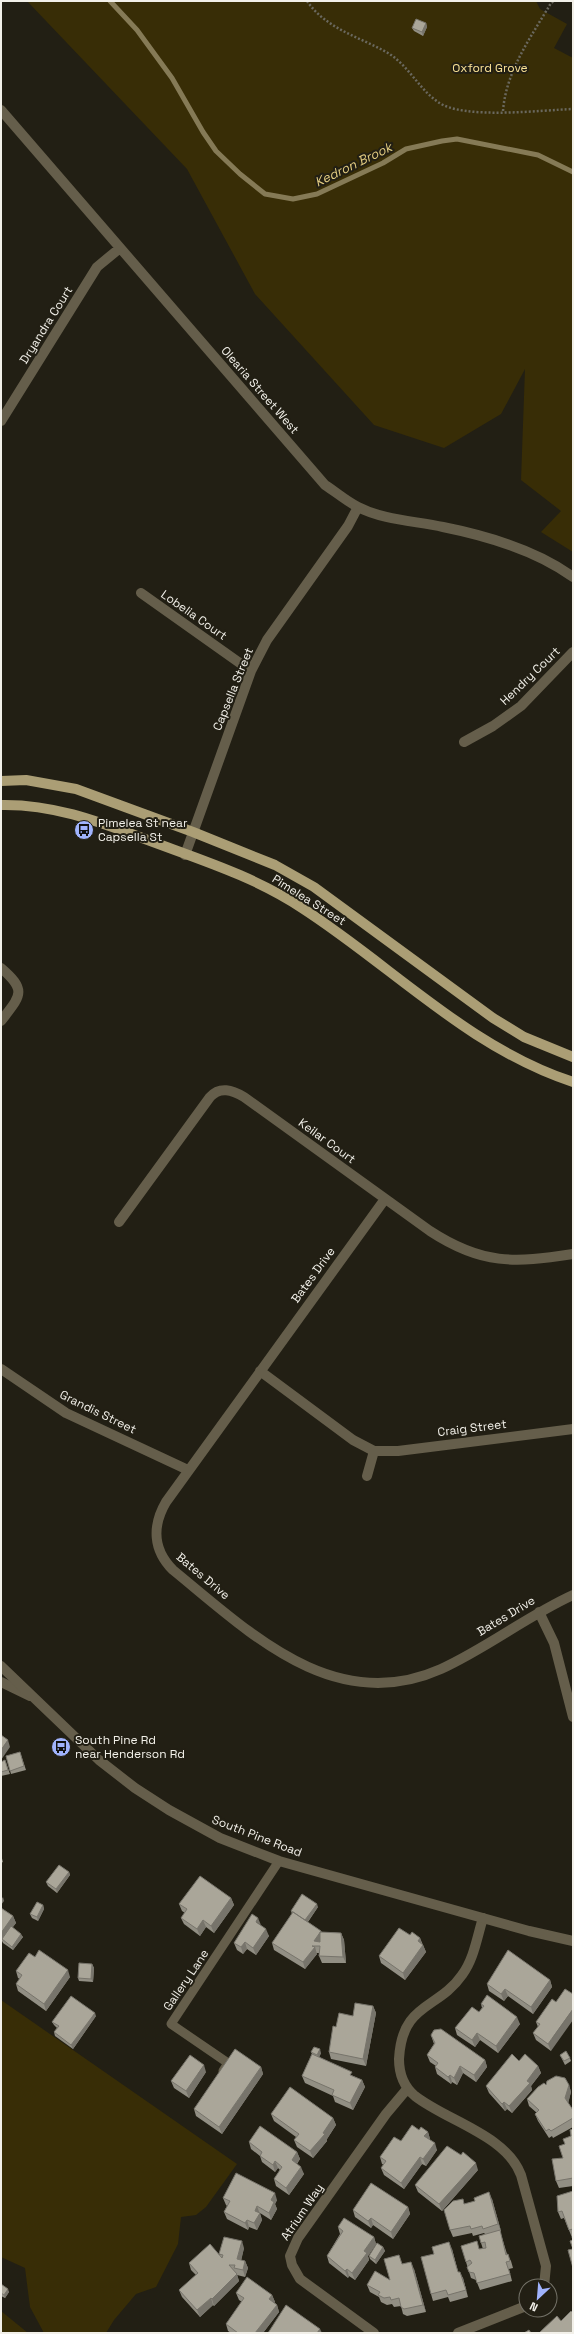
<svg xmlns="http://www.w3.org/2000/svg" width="574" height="2334" font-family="'Space Grotesk',sans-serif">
  <rect width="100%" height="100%" fill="#221f14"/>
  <path fill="#382d06" d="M27,1H536L540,9L567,24L554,48L573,58V552L541,532L561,511L521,480L525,369L501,414L444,448L374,425L255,294L187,169Z
    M1,2000L237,2164L206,2207L196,2215L181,2217L178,2244L156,2287L136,2294L114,2320L106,2333H44L30,2307L25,2268L1,2257Z
    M1,2311L28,2333H1Z"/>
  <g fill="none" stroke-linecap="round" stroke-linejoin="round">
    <path stroke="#857a56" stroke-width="5" d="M110,1L137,30L172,78L203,132L216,151L240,174L265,194L293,199L317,194L383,163L406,149L442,141L457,139L538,155L573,172"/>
    <path stroke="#6a685e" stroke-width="2.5" stroke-dasharray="2 2" stroke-linecap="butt" d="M307,1C326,29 360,37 388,53C409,66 418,88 438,102C463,120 541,110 573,109
      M503,111C506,71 531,37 551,3L554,1"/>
    <path stroke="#655e4b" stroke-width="9" d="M223,2071L228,2063L171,2024L279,1861"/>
    <path stroke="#655e4b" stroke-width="10" d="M1,110L325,485C336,492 346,501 358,507C383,520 416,521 443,527C488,536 536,550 573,577
      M1,421L97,267L120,248
      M141,593L251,671
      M464,742L493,726L521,706L573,652
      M185,855L251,671L267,640L348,526L358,507
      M1,968C28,991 20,996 1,1021
      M385,1199L166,1502C152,1526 153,1550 173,1570C249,1632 334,1717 441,1669C487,1648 527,1616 573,1595
      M119,1222L210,1097C220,1086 232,1090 244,1097L430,1231C482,1265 514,1263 573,1254
      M1,1369L66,1413L188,1470
      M260,1371L353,1440L374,1451H398L573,1429
      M367,1476L374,1451
      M539,1612L554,1643L573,1717
      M1,1682L30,1696
      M483,1918C477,1937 474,1959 462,1975C438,2010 402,2002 399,2059C399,2074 403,2086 415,2096C447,2121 506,2135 521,2175L546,2266L544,2286
      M374,2333L300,2279L292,2265L290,2256L298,2238L386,2114L407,2089
      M458,2333L526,2306"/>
    <path stroke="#655e4b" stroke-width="10" d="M1,1666L99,1760L135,1788L169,1810L220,1838L279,1861L529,1931L573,1941"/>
    <path stroke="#ab9e75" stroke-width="10" d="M1,781L26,780L76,789L193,832L275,865L314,887L493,1018L524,1037L573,1057
      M1,805C53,804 97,821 145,839C198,859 254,876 302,908C392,966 469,1048 573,1082"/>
  </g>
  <path fill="#928f84" d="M426,23L427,27L423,36L414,31L412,28Z
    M20,1752L26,1770L11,1774L6,1756Z
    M5,1760L10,1774L1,1776V1762Z
    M1,1855L3,1862L1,1863Z
    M69,1872L70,1875L57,1893L48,1886L46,1882Z
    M231,1898L234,1905L214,1933L206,1927L200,1936L184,1924L181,1918L185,1913L182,1911L179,1904Z
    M43,1905L44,1909L38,1921L32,1918L30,1914Z
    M318,1907L308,1922L322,1932L341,1933L344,1940L346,1963H322L319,1956V1953H316L317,1954L305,1969L274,1950L272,1943L292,1914L291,1911Z
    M1,1908L13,1916L16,1923L12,1928L23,1937L13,1950L3,1943L2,1941L1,1943Z
    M261,1926L269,1936L256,1955L247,1949L243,1954L237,1950L234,1943Z
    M410,1935L420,1938L426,1952L405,1980L381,1963L379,1956Z
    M35,1957L70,1977L46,2011L18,1991L16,1984L20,1979L18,1978L16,1971Z
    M92,1964L94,1968L93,1982L79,1981L78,1978Z
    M550,1980L552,1987L533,2014L508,1996L504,2001L489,1991L487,1984Z
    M556,2002L551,2051L536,2040L533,2033L538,2027L536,2022Z
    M481,2004L520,2024L498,2053L480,2040L475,2047L457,2035L455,2028L479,2012L482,2008Z
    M373,2006L376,2013L366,2066L331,2059L329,2052L353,2016Z
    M96,2016L73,2049L55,2036L54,2032L57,2028L54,2025L52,2022Z
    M431,2035L485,2060L487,2067L476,2082L463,2073L457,2085L452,2082L451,2084L437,2074L435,2067L436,2066L430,2062L427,2055L434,2044Z
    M311,2052L321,2053L319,2057L353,2076L362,2080L365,2087L353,2110L335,2102L333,2096L305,2083L302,2076L312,2054Z
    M560,2055L570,2058L571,2061L565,2065Z
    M519,2061L538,2066L541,2073L531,2086L532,2090L512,2113L507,2109L505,2111L489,2093L486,2086Z
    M261,2067L263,2074L222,2134L196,2116L194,2109Z
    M206,2072L189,2098L174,2088L171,2081Z
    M546,2085H569L571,2092L568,2103L573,2110V2127L553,2138L552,2136L549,2138L538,2121L535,2114L537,2113L529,2106L527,2099Z
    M271,2114L333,2118L336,2125L327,2139V2141L313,2158L297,2147L294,2140L296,2137L274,2121Z
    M573,2129V2186L559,2188L556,2181L563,2158L565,2144L571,2136Z
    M419,2130L428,2132L430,2139L429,2140L437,2150L426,2166L422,2164L404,2189L384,2175L381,2168L384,2165L382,2164L380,2157L401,2141Z
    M249,2142L297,2152L300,2159L297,2164L304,2174L289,2195L276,2186L274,2179L280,2170L278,2168L275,2172L262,2162L260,2156L251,2149Z
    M478,2170L442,2211L418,2192L415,2185Z
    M573,2191V2268V2240L564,2218L561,2219L558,2212Z
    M223,2198L277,2200L275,2204L277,2209L271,2220L260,2213L262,2220L257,2230L249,2227L248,2230L227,2219L224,2212L227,2206L226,2205Z
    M492,2199L501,2231H500L507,2254L511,2261L513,2268L509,2269L512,2281L480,2290L476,2280L471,2278L466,2262L480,2249H483L481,2243L485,2234L484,2233L473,2236L472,2233L453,2237L450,2230L465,2204Z
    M408,2207L410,2214L393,2239L373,2225L371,2228L355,2217L353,2210Z
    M338,2227L374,2237L376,2244L368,2256L369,2260L355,2280L349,2276L348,2278L329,2263L327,2256L340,2234Z
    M383,2247L385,2251L376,2264L370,2259L369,2256Z
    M244,2248L241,2260L245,2261L248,2268L245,2277L237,2275L239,2281L214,2306L213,2305L200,2317L182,2297L179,2290L196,2275L191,2270L189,2263Z
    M452,2249L458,2272L463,2278L468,2297L450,2302L448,2297L433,2301L431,2294Z
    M402,2264L414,2269L426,2312L407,2316L403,2314L401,2306L394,2307L392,2304L387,2305L381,2302L379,2297L370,2292L367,2285L390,2280Z
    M1,2284L9,2292L5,2298L1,2296Z
    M236,2293L272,2295L275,2302H274L277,2305L279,2312L263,2333H231L228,2331L226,2324L242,2302L239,2300Z"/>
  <path fill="#77746b" d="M426,23L427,27L423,36L422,32Z
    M8,1740L10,1747L1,1760V1750Z
    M69,1872L70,1875L57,1893L56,1889Z
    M3,1897L4,1901L1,1905V1900Z
    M231,1898L234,1905L214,1933L211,1926Z
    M317,1904L318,1907L306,1924L305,1920Z
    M43,1905L44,1909L38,1921L37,1917Z
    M13,1916L16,1923L3,1940L2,1939V1941L1,1943V1933Z
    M258,1918L261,1925L256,1922Z
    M203,1920L206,1927L200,1936L197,1929Z
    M266,1929L269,1936L256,1955L253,1948Z
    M321,1931L324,1938L318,1946L314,1941Z
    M341,1933L344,1940L346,1963L343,1957Z
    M21,1934L23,1937L13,1950L12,1947Z
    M420,1938L422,1945L418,1941Z
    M245,1942L247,1949L243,1954L241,1947Z
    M423,1945L426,1952L405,1980L403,1973Z
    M315,1947L317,1954L305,1969L303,1962Z
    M92,1964L94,1968L93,1982L91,1979Z
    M68,1970L70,1977L46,2011L44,2004Z
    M550,1980L552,1987L533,2014L531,2007Z
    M505,1989L508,1996L504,2001L501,1994Z
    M373,2006L376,2013L366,2066L363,2059Z
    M573,2009V2020L551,2051L548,2044Z
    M95,2013L96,2016L73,2049L71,2045Z
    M517,2017L520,2024L498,2053L496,2046Z
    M477,2033L480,2040L475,2047L472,2040Z
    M320,2049L321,2053L319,2058L317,2055Z
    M485,2060L487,2067L476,2082L474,2075Z
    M204,2065L206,2072L189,2098L186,2091Z
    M460,2066L463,2073L457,2085L454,2078Z
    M538,2066L541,2073L531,2086L532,2090L512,2113L509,2106L527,2081Z
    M261,2067L263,2074L222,2134L219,2127Z
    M450,2075L452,2082L451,2084L448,2077Z
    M362,2080L365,2087L353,2110L350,2103Z
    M569,2085L571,2092L568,2104L565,2098Z
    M504,2102L507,2109L505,2111L502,2104Z
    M333,2118L336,2125L327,2139V2141L313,2158L310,2151L323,2133Z
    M428,2132L430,2139L427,2143L424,2136Z
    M435,2143L437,2150L426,2166L423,2159Z
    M297,2152L300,2159L294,2167L292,2160Z
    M420,2157L422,2164L404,2189L401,2183Z
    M275,2161L278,2168L275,2172L273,2165Z
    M476,2163L478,2170L442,2211L439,2204Z
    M301,2167L304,2174L289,2195L286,2188Z
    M489,2192L492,2199L501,2231L498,2224Z
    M275,2193L277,2200L275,2204L277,2209L271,2220L269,2213L271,2200Z
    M257,2206L262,2220L257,2230L254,2223L255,2211Z
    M408,2207L410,2214L393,2239L391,2232Z
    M371,2218L373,2225L371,2228L368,2221Z
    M247,2220L249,2227L248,2230L245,2223Z
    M374,2237L376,2244L368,2256L369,2260L355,2280L352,2273L364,2251Z
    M242,2241L244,2248L240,2266L237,2259Z
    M449,2242L452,2249L460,2279L458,2272Z
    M383,2247L385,2251L376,2264L375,2260Z
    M245,2261L248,2268L245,2277L243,2270Z
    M411,2262L414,2269L426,2312L423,2305Z
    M347,2269L349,2276L348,2278L345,2271Z
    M460,2272L463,2278L468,2297L466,2290Z
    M237,2274L239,2281L214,2306L212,2299Z
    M8,2289L9,2292L5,2298L4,2295Z
    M272,2295L275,2302L271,2306L269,2299Z
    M211,2298L213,2305L200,2317L197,2310Z
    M277,2305L279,2312L263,2333H255Z
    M320,2329L322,2333H317Z"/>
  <path fill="#aaa699" stroke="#77746b" d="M416,19L426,23L422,32L412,28Z
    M1,1735L8,1740L1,1750Z
    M20,1752L24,1766L10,1771L6,1756Z
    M5,1760L8,1770L1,1772V1762Z
    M59,1865L69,1872L56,1889L46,1882Z
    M200,1876L231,1898L211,1926L203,1920L197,1929L181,1918L187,1909L179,1904Z
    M302,1894L317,1904L305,1920L293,1912L291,1911Z
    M37,1902L43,1905L37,1917L30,1914Z
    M1,1908L13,1916L1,1933Z
    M293,1912L321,1931L314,1941L320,1942V1932L341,1933L343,1957L319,1956L320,1946H312L315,1947L303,1962L272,1943Z
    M252,1914L258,1918L256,1922L266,1929L253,1948L245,1942L241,1947L234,1943Z
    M11,1926L21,1934L12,1947L2,1939Z
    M399,1928L410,1935L412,1932L420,1938L418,1941L423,1945L403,1973L379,1956Z
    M39,1950L68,1970L44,2004L16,1984L22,1975L16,1971L29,1953L35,1957Z
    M508,1950L550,1980L531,2007L505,1989L501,1994L487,1984Z
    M79,1963L92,1964L91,1979L78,1978Z
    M565,1989L573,1994V2009L548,2044L533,2033L540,2024L536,2022L552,1999L556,2002Z
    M487,1995L517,2017L496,2046L477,2033L472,2040L455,2028L472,2007L479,2012L484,2006L481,2004Z
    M71,1996L95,2013L71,2045L54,2032L59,2026L52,2022Z
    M355,2003L373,2006L363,2059L329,2052L333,2026L336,2027L339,2013L353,2016Z
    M441,2029L485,2060L474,2075L460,2066L454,2078L450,2075L448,2077L435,2067L438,2063L427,2055L435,2043L431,2035L434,2030Z
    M314,2047L320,2049L317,2055L311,2052Z
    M235,2049L261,2067L219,2127L194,2109Z
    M566,2051L570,2058L564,2061L560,2055Z
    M312,2054L352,2072L350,2075L362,2080L350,2103L332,2095L334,2090L302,2076Z
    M512,2054L519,2061L525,2054L538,2066L527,2081L530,2083L509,2106L504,2102L502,2104L486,2086Z
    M190,2055L204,2065L186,2091L171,2081Z
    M556,2076L565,2078L569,2085L565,2098L573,2110V2118L551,2131L549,2129L546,2131L535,2114L539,2110L527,2099L538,2087L544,2083L546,2085L547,2081Z
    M290,2087L333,2118L323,2133L325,2134L310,2151L294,2140L299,2134L271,2114Z
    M412,2125L419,2130L421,2127L428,2132L424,2136L435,2143L423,2159L420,2157L401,2183L381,2168L386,2161L380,2157L394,2137L401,2141Z
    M260,2126L297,2152L292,2160L301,2167L286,2188L274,2179L282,2167L275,2161L273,2165L260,2156L262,2152L249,2142Z
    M573,2129V2178L556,2181L552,2159L563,2158L559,2146L565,2144L563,2139L571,2136L570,2130Z
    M447,2146L461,2155L463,2152L476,2163L439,2204L415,2185Z
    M236,2173L275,2193L271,2200L274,2202L269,2213L257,2206L255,2211L260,2213L254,2223L247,2220L245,2223L224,2212L230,2201L223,2198Z
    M371,2183L408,2207L391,2232L371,2218L368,2221L353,2210Z
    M573,2191V2229L569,2230L562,2211L558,2212L557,2196Z
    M489,2192L498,2224L483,2229L482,2226L471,2229L470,2226L450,2230L444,2210L453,2201L463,2199L464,2204L475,2201L474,2198Z
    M344,2218L374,2237L364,2251L367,2253L352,2273L347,2269L345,2271L327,2256L343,2231L338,2227Z
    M500,2230L506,2255L508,2254L510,2261L506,2262L510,2274L477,2283L474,2273L469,2272L467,2267L472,2263L470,2260L466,2262L461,2246L477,2241L479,2249L486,2248L485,2242L481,2243L479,2236Z
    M573,2236V2268L568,2250L573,2249L570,2241L573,2240L572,2237Z
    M224,2237L242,2241L237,2259L245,2261L243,2270L234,2268L235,2265H229L237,2274L212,2299L211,2298L197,2310L179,2290L198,2273L189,2263L210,2244L222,2258L223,2255L219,2254Z
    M449,2242L458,2272H460L466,2290L448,2295L446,2290L431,2294L421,2257L434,2254L432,2247Z
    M377,2243L383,2247L375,2260L369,2256Z
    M399,2255L402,2264L411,2262L423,2305L404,2309L401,2307L399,2298L391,2300L390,2297L384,2298L378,2295L380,2292L367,2285L375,2271L390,2280L384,2259Z
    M247,2277L272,2295L269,2299L277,2305L255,2333H238L226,2324L244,2298L236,2293Z
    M1,2284L8,2289L4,2295L1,2293Z
    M286,2305L320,2329L317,2333H268Z
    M571,2311L573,2313V2333H542L540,2332L557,2316L561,2321Z
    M529,2330L531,2333H524Z"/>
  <defs>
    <symbol id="bus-disc" viewBox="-11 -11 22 22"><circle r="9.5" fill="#a0b3fd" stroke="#221f14"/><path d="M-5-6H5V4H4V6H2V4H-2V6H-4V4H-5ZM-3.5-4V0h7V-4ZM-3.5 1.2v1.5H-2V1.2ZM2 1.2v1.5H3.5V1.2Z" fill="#111"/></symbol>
  </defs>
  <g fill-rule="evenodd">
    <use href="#bus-disc" x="73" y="819" width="22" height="22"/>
    <use href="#bus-disc" x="50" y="1736" width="22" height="22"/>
  </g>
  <g text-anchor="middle" stroke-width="4" stroke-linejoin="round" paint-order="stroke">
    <g font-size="12" fill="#f9e195" stroke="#221f14">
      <text x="490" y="72">Oxford Grove</text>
    </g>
    <g font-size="12" fill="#f2f0e9" stroke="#221f14">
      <text transform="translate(46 325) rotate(-58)" y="4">Dryandra Court</text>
      <text transform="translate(260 390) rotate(49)" y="4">Olearia Street West</text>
      <text transform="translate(194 615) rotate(35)" y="4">Lobelia Court</text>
      <text transform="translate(530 676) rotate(-44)" y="4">Hendry Court</text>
      <text transform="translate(233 689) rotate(-68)" y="4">Capsella Street</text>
      <text transform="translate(309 900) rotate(32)" y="4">Pimelea Street</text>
      <text transform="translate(327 1141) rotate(36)" y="4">Keilar Court</text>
      <text transform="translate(313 1275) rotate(-54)" y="4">Bates Drive</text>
      <text transform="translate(98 1412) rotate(26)" y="4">Grandis Street</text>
      <text transform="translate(472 1428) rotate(-7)" y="4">Craig Street</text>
      <text transform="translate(203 1576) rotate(40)" y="4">Bates Drive</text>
      <text transform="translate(506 1616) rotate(-31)" y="4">Bates Drive</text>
      <text transform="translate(257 1836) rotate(21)" y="4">South Pine Road</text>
      <text transform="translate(186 1980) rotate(-56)" y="4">Gallery Lane</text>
      <text transform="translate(302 2212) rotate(-56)" y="4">Atrium Way</text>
    </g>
    <g font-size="12" fill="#f2f0e9" stroke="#221f14" text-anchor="start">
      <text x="98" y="827">Pimelea St near<tspan x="98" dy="14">Capsella St</tspan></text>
      <text x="75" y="1744">South Pine Rd<tspan x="75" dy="14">near Henderson Rd</tspan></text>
    </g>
    <g font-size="13" font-style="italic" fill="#e5ce82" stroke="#221f14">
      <text transform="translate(353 164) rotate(-26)" y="5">Kedron Brook</text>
    </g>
  </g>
  <rect width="574" height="2334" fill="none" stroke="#f2f0e9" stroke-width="4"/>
  <g transform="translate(538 2298) rotate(206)"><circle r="19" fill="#221f14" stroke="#757369"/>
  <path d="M0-3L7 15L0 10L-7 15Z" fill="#a0b3fd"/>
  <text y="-6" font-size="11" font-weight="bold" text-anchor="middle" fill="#f2f0e9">N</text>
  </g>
</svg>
